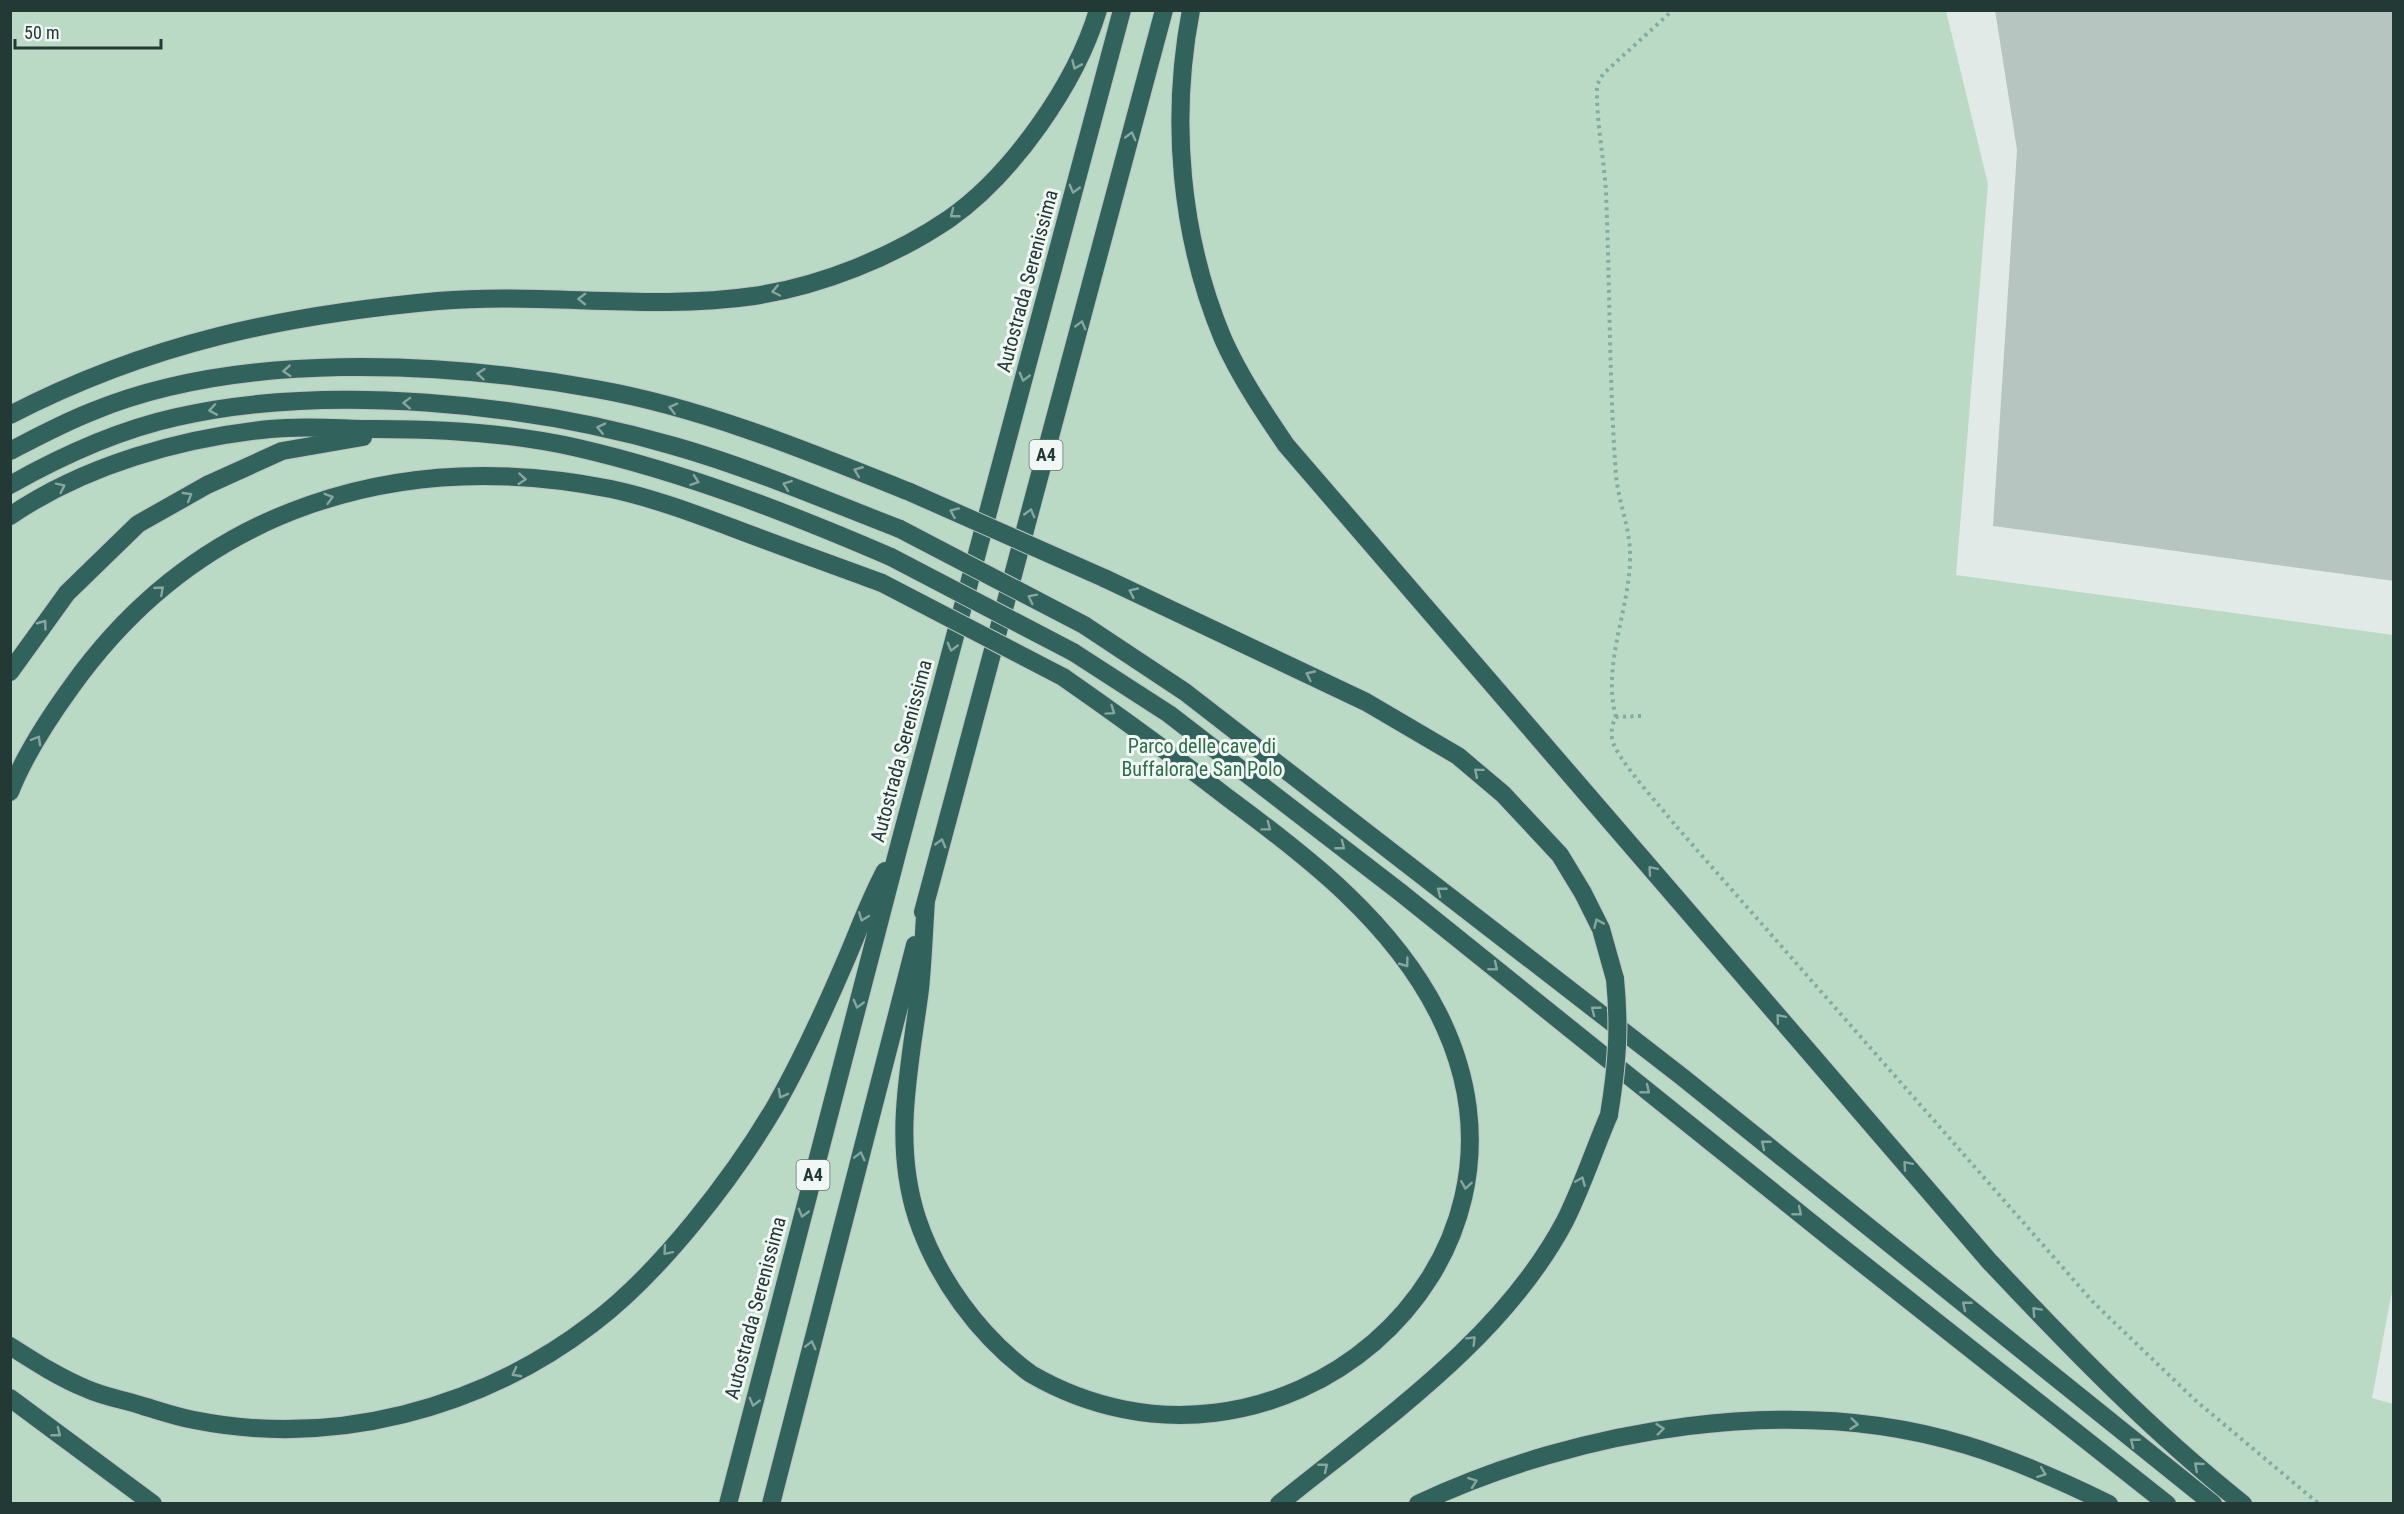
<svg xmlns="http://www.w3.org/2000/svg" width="2404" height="1514" font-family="'Roboto Condensed',sans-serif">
  <rect width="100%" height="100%" fill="#e1eae7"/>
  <path fill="#bbdac5" d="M11,11H1946L1988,184L1956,575L2393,635L2394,1280L2372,1398L2393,1404V1503H11Z"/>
  <path fill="#b6c5c0" d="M1995,10H2394V581L1993,526L2017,150Z"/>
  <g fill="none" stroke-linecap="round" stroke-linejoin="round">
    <defs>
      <path id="highway" d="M1191,10C1170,119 1180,236 1223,339C1240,377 1263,411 1286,445L1990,1262C2070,1347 2151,1431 2243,1504
        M10,415C149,343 284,315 438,301C543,292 650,311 754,296C821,286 893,257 949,219C1012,175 1076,84 1098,10
        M10,451C37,437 63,423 91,412C237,351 442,361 596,389C704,408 810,452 912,493
        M10,485C63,455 118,430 177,417C327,383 527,403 674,446C751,468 825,500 900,529
        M10,516C85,465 181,438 270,429C305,425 342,429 376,429C443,429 513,433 578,448C686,473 789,513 891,557
        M1104,578L1366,702L1458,756L1503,794L1560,855L1583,893L1601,929L1615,979
        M1084,625L1185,692L1681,1076L2213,1504
        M1073,652L1169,714L1400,892L1834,1241L2167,1504
        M10,672L67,593L138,524L207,485L282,451L363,437
        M10,792C25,754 48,719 72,686C200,507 399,447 611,489C653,498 693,513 733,528C783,547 833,565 882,583
        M926,900C924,929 923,959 920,989C910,1066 892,1141 917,1218C937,1278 979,1336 1031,1374C1273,1514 1568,1270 1438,1013C1392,922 1308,857 1228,798C1174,756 1119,716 1063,677
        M923,912L1164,10
        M10,1346C35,1362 60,1378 87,1389C105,1397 125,1400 143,1406C160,1411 177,1417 194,1420C333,1448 481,1409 592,1324C659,1274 734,1177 776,1105C802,1059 824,1011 845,962C858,932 869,901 885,871
        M10,1398L153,1504
        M728,1504L899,846L1122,10
        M771,1504L915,945
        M1279,1504C1381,1421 1502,1340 1565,1221C1582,1187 1594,1150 1609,1115
        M1418,1504C1579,1428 1794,1392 1966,1445C2016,1460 2062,1481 2109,1504"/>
    </defs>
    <use href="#highway" stroke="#bdc4c2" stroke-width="20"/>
    <path stroke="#83aca1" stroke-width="4" stroke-dasharray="3 4.5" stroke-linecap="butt" d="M1641,716L1616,717C1612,724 1611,731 1612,739C1616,759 1662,808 1676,826L2093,1302L2195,1400L2319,1504
      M1616,717C1601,662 1632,606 1630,551C1629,525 1618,500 1616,475C1609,381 1610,287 1606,193C1604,157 1596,121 1597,85L1603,74L1673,10"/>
    <use href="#highway" stroke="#31635c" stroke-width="18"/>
    <defs>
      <path id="highway-bridge" d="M912,493L1104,578
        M900,529L1084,625
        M891,557L1073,652
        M882,583L1063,677
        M1609,1115C1617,1066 1620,1029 1615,979"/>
    </defs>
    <use href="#highway-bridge" stroke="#bdc4c2" stroke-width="20" stroke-linecap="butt"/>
    <use href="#highway-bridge" stroke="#31635c" stroke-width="18"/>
  </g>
  <defs><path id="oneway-chevron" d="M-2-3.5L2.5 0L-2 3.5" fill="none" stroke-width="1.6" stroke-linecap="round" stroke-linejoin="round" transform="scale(1.5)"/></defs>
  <g stroke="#87a6a0">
    <use href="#oneway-chevron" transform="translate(1076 65) rotate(114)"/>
    <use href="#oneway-chevron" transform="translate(1131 136) rotate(-75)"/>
    <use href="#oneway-chevron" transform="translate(1074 189) rotate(105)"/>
    <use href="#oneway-chevron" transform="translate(954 214) rotate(142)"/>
    <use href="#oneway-chevron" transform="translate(776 291) rotate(168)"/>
    <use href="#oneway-chevron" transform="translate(582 299) rotate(-179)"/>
    <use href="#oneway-chevron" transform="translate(1081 325) rotate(-75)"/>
    <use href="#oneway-chevron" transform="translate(287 371) rotate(176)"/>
    <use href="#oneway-chevron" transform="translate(481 374) rotate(-175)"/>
    <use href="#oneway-chevron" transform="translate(1024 377) rotate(105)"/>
    <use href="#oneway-chevron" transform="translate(407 403) rotate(-178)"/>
    <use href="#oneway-chevron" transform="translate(673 408) rotate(-166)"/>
    <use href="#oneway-chevron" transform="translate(213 410) rotate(170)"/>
    <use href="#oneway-chevron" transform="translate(601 428) rotate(-167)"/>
    <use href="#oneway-chevron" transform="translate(858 471) rotate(-158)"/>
    <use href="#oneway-chevron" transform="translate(522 479) rotate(4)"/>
    <use href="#oneway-chevron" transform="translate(695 481) rotate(19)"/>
    <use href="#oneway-chevron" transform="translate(787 485) rotate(-160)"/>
    <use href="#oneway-chevron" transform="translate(61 487) rotate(-26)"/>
    <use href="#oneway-chevron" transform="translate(188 496) rotate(-30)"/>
    <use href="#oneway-chevron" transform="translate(329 498) rotate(-16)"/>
    <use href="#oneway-chevron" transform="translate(954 512) rotate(-156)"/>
    <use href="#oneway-chevron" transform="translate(1030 513) rotate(-75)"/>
    <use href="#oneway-chevron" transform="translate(160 590) rotate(-41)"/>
    <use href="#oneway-chevron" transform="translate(1133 592) rotate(-155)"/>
    <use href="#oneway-chevron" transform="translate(1032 598) rotate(-153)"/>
    <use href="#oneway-chevron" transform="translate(43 624) rotate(-53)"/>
    <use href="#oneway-chevron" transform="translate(952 647) rotate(105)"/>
    <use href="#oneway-chevron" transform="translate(1310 675) rotate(-155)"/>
    <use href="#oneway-chevron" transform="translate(1111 711) rotate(35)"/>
    <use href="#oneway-chevron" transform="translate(37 740) rotate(-60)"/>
    <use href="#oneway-chevron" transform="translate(1478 772) rotate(-140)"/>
    <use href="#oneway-chevron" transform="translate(1267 827) rotate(37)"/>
    <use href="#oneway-chevron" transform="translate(941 843) rotate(-75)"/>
    <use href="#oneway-chevron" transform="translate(1341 846) rotate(38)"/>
    <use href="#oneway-chevron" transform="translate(1652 870) rotate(-131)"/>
    <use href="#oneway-chevron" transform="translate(1441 891) rotate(-142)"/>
    <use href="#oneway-chevron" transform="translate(863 917) rotate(111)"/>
    <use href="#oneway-chevron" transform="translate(1598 923) rotate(-114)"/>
    <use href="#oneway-chevron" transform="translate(1405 963) rotate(53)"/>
    <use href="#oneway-chevron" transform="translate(1494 967) rotate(39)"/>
    <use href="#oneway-chevron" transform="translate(858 1004) rotate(105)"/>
    <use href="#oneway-chevron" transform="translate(1595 1010) rotate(-142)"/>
    <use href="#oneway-chevron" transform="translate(1780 1018) rotate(-131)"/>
    <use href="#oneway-chevron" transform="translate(1646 1090) rotate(39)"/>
    <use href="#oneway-chevron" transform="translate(782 1094) rotate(118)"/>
    <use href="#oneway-chevron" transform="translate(1765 1144) rotate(-141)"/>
    <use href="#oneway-chevron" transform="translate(860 1156) rotate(-76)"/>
    <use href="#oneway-chevron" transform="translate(1907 1165) rotate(-131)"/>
    <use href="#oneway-chevron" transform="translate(1581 1181) rotate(-67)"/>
    <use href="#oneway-chevron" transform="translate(1466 1185) rotate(99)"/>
    <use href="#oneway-chevron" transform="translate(1798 1212) rotate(39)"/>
    <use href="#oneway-chevron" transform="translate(803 1213) rotate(105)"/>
    <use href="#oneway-chevron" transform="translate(667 1251) rotate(131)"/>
    <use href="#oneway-chevron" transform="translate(1966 1305) rotate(-141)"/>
    <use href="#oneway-chevron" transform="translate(2036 1311) rotate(-133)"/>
    <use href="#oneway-chevron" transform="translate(1472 1340) rotate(-45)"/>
    <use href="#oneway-chevron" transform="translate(811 1345) rotate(-76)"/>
    <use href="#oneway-chevron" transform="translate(516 1373) rotate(152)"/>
    <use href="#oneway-chevron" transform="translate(754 1402) rotate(105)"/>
    <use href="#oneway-chevron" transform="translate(1854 1424) rotate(6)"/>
    <use href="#oneway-chevron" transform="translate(1660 1429) rotate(-6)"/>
    <use href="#oneway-chevron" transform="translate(57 1433) rotate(38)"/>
    <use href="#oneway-chevron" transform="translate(2134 1442) rotate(-142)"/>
    <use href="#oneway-chevron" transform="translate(2198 1466) rotate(-139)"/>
    <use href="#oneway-chevron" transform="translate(1324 1467) rotate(-39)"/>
    <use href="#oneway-chevron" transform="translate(2042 1473) rotate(21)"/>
    <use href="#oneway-chevron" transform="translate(1473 1482) rotate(-20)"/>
  </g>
  <g text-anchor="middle" stroke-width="6" stroke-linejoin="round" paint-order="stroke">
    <g fill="#f1f7f4" stroke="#61726e" stroke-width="1.5">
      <rect x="1029.5" y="440" width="33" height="30" rx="4.5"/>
      <rect x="796.5" y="1160" width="33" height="30" rx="4.5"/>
    </g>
    <g font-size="18" font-weight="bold" fill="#233935">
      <text x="1046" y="461">A4</text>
      <text x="813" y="1181">A4</text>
    </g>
    <g font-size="20" fill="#233935" stroke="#f1f7f4">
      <text transform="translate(1027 281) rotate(-75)" y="7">Autostrada Serenissima</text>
      <text transform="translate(901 751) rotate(-75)" y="7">Autostrada Serenissima</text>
      <text transform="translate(755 1308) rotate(-75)" y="7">Autostrada Serenissima</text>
    </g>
    <g font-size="20" fill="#306d4b" stroke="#f1f7f4">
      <text x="1202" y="753">Parco delle cave di<tspan x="1202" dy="23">Buffalora e San Polo</tspan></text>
    </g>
  </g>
  <rect width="2404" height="1514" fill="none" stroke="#233935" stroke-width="24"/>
  <path d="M15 39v9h146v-9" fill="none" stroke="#233935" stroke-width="3"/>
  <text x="24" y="39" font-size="18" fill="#233935" stroke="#f1f7f4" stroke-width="4.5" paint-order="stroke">50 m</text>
</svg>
